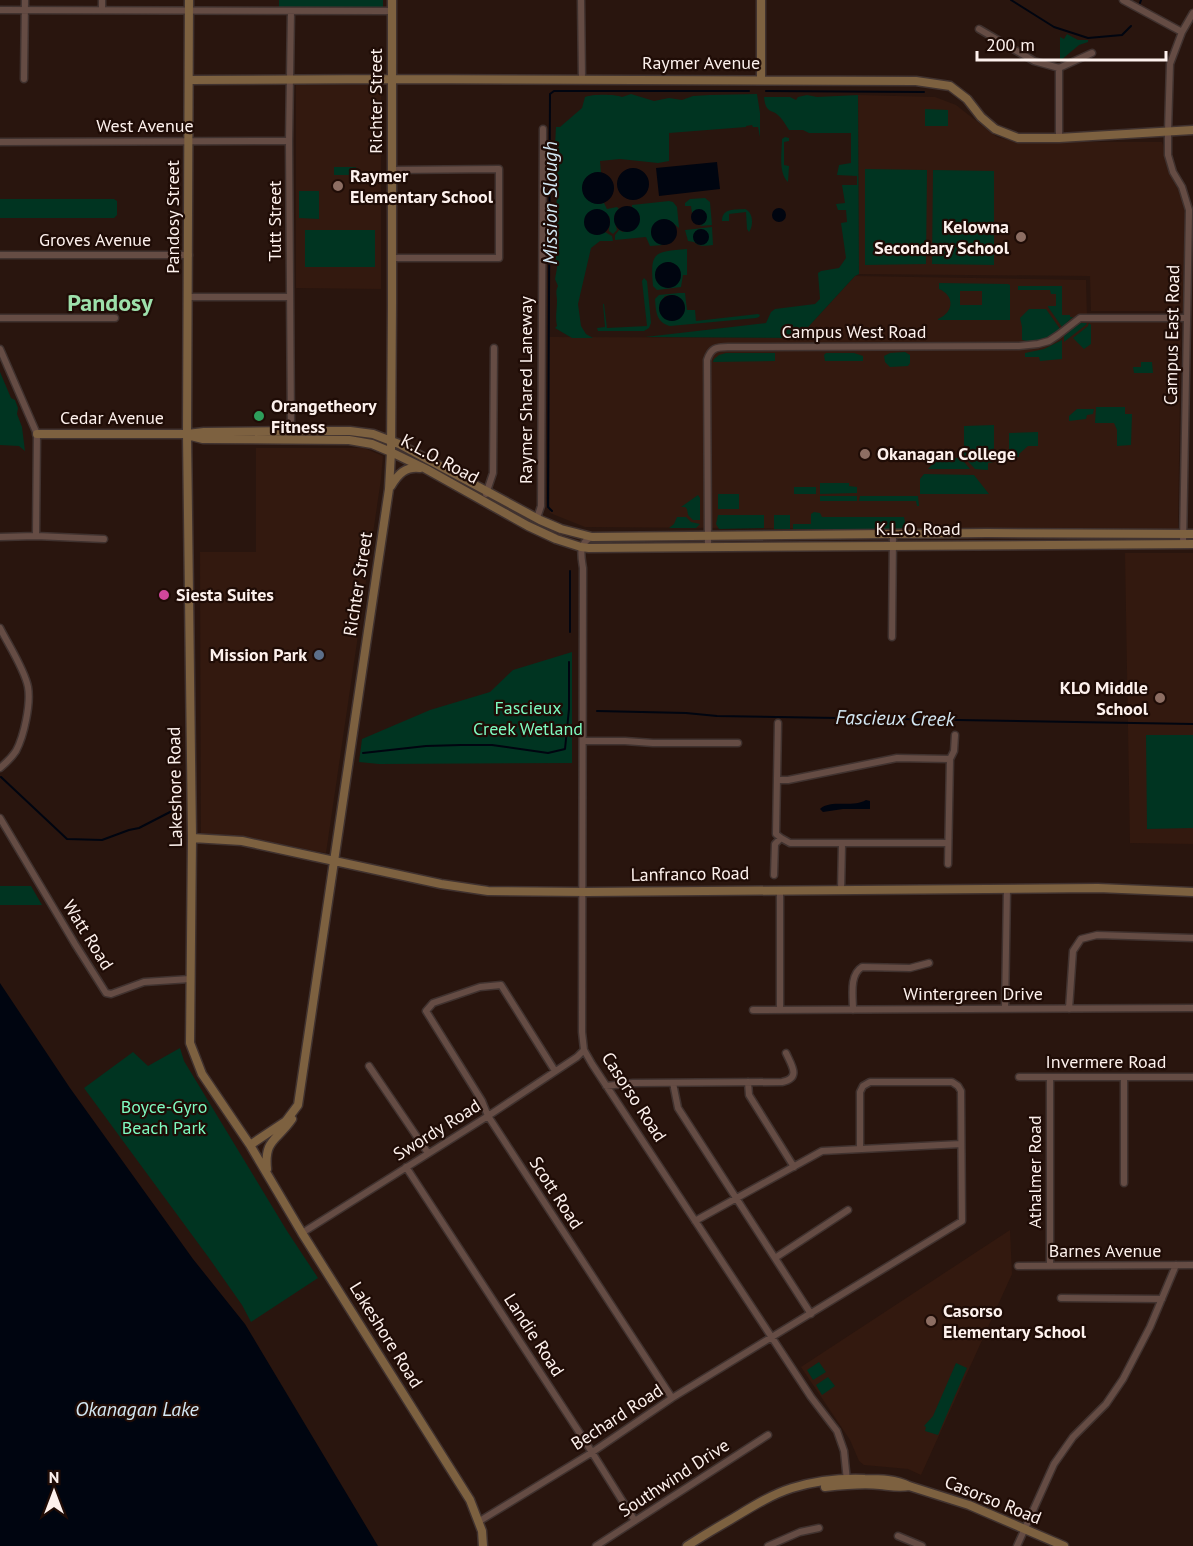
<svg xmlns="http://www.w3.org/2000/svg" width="1193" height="1546" font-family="'PT Sans',sans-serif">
  <rect width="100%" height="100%" fill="#29150e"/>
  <path fill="#33190f" d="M296,84L381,85V289L296,288Z
    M858,95L935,97L956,105L997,137L1016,142H1162L1172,173L1182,189L1185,200L1183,311H1091L1090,276L859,274Z
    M855,276L1086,280L1087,318L1181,319L1178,531L585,527L550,513L549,337L798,338Z
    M256,448H364L383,456L381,479L326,853L237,836L201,835L200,552H256Z
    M1125,553H1193V844L1130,843Z
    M1010,1230L1012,1274L921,1475L908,1469L864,1465L859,1461L850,1440L801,1367Z"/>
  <path fill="#003421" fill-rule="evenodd" d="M279,0H383V8H279Z
    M1067,34L1078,40H1088V42L1079,45L1060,61V37L1064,39Z
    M631,94L654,101L669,98L682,100L693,96L710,95L757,94L760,113V137L758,127H753L752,125L746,126V127L669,133V161L658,163L620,159L600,161L601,173H598L599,204L604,203L607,209L617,207L619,209C611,216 615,221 617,230L613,234L609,231L610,220L609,216L585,217V226L602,233L605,232L612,236L613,241H600L591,248L578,304L581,326L586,334L593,338H572L555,328L557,326C555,317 557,310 557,301C557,295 555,292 558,286L555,279L557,268L554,247L557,229L555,219L557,197L555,181L557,156L555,145L556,127H560L582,108L585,97C592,94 615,94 622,97Z
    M807,95L817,97L858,95L859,274L855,276L798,338L645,337L766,323L771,312L775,309L815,304L820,299L818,273L821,271L839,268L846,258L841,223L847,222L846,210H838L836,204L845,203L842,185H857V176L837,175L839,165L851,163V133H809L803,130H789C786,126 784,121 780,117C772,108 766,115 764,97H790L796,100L798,97Z
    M925,109L948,110V126H925Z
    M785,137L789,138V141L784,142V165L789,166L788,182C778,173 782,152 782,139Z
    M334,167H356V175H334Z
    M865,169L927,170L926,264L865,265Z
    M933,170L994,171V265L932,264Z
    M299,191H319V219L299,218Z
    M705,198L710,202L712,225L700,226L706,221L695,211L692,213L691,206H685V203L690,199Z
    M0,199H114L117,201V215L114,218H0Z
    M669,201L673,202L677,207L679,228L669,220L652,227C650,237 655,242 663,245L650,246L646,237L615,240V235L619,230L623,232L640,217L638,213L632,207V205Z
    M745,209C753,212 754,225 749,232L747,229L746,212L729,214V221H722C722,208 734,210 745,209Z
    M712,227L713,245C706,246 699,247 694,242L688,241L685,230Z
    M305,230H375V267H305Z
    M687,249V275H683L681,287L657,290L653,286C650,251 654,252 687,249ZM670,262L677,266L681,273L655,275C657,266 661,264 670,262Z
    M644,278L647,281L651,323L649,328L644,331H598L597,328L605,327L603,304H604L607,328L647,326L642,281Z
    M939,283L1008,284L1010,285V320H938V319C954,312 955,296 939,289ZM960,291H982V305H960Z
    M1018,286H1062V315H1070V317H1073L1062,327L1048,307V306H1056V294H1051L1050,290H1018Z
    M679,293H685L687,310H695L696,321L758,314L760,315L759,317L756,318L670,326C656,322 656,312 655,299L659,295ZM673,295C683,298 687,305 683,314L660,303L665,296Z
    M1029,309H1046L1060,329C1049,338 1036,344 1022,340V327L1020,318Z
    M1081,323H1086L1087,324L1064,342V336L1077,325Z
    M1089,323L1091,325V344L1084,349L1073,338L1088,326Z
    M1062,340V359L1040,361L1039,357H1025V353L1044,349Z
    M905,352L910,355V363L908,366L890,367L885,362L884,356L890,353Z
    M766,353H775V361L713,362L714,359L719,355L726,353Z
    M826,353H854L863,356V361H825L824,355Z
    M1141,362H1152L1153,373H1134L1133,367H1141Z
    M0,372L11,398L15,400L18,408L17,414L22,427L25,451L19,446L0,445Z
    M1096,407H1125V414H1132L1131,445L1117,446V430L1114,423H1095Z
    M1077,409H1094L1093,414L1087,415L1086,419L1069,421V416Z
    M994,425V462L988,463V470L975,469L964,457V426Z
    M1038,432V446H1028L1019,454V457H1009V433Z
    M938,458H961L970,469H928Z
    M924,474L974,475L989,494H920V479Z
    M820,483H849V486L857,487V493L820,494Z
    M794,487H816V494H794Z
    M718,494H739V509H718Z
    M698,495L700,498V520H693L688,515L687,509L685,507H681Z
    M820,496H857V501H820Z
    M860,496H918L919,506H917L916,501H859Z
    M814,512L820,513L822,517H904L906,527L899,529H793V524H811V514Z
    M718,515H764V528L719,529L716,524Z
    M774,515H790V529H774Z
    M677,517H686L691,522L700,524L696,528H669L674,524Z
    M572,652V763L379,764L359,762L362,739L430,710L490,692L513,670Z
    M1146,735H1193V828L1147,829Z
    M0,886H31L42,905H0Z
    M180,1048L184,1061L287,1231L318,1278L251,1322L242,1305L209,1258L84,1088L133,1052L148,1066Z
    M819,1362L826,1372L813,1380L807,1370Z
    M956,1363L967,1368L938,1435L925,1431L926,1427L924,1426L933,1416Z
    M828,1377L835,1386L822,1395L816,1385Z"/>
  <path fill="#000510" d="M717,162L720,189L659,196L656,168Z
    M617 184a16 16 0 1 1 32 0a16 16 0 1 1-32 0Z
    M582 188a16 16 0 1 1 32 0a16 16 0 1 1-32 0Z
    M614 219a13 13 0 1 1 26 0a13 13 0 1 1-26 0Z
    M772 215a7 7 0 1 1 14 0a7 7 0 1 1-14 0Z
    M584 222a13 13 0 1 1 26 0a13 13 0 1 1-26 0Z
    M691 217a8 8 0 1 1 16 0a8 8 0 1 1-16 0Z
    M651 232a13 13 0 1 1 26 0a13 13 0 1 1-26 0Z
    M693 237a8 8 0 1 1 16 0a8 8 0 1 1-16 0Z
    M655 275a13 13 0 1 1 26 0a13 13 0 1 1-26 0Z
    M659 308a13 13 0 1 1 26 0a13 13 0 1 1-26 0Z
    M866,800L870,801V809H843L823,812L820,809C830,799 853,808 866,800Z
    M0,983L70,1088L193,1259L245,1324L378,1546H0Z"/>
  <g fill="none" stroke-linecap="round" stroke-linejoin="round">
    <path stroke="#000510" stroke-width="2" d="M1011,0L1054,27L1088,38L1122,35L1131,26
      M1140,3L1141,0
      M766,91L924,92
      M552,511L548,507V499L550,94L554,91H749
      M570,632V571
      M597,711L686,713L717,716L1193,724
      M363,753L426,746L461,745H492L548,753L565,749L569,709V662
      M1,777L67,839L102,840L129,830L139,828L172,811"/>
    <defs>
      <path id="street" d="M102,0V10
        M581,0L582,79
        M1123,0L1182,32
        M0,10L391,11
        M291,11L289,141L291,431
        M979,29L1034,61L1059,68V138
        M1059,68L1092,53
        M24,79L25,0
        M0,142L289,141
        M0,255H189
        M392,258H499V169L392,170
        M189,297H290
        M0,318H115
        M0,349L37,434L36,536
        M486,494L493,473L494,348
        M537,518L541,506L543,129
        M0,537L36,536L104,539
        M592,537C578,543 581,555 583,568L582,1032L584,1050L592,1064L811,1397L837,1431L844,1451L847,1481
        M1183,544L1189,210L1182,187L1173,172L1168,155V131L1170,64L1182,32L1193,13
        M708,547L707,360C711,348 716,347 728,347L1019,346L1038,344L1049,341L1058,335L1080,318H1187
        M0,628C8,644 25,670 28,687C31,704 24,736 16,751C12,757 6,763 0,768
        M892,637L893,535
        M778,723L776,834L781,838L790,843H948
        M583,741H625L653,743H738
        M777,780H788L897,758L950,759
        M0,818L75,944L106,993L111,994L144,982L190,979
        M948,864L950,759L954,751L955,735
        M774,875L775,844L781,838
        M780,890V1010
        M841,890L842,844
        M1005,1009L1007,889
        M1069,1009L1073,951L1081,939L1097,935L1193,938
        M753,1010L1193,1008
        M853,1010C853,996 849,975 862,967L910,968L929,963
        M369,1066L428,1153
        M555,1071L501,985L480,987L433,1003L426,1011L482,1101L488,1116L672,1398
        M1019,1077H1193
        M1050,1077V1266
        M1124,1077V1183
        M748,1082L749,1095L794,1167
        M673,1083L678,1108L811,1314
        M606,1086L633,1083L782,1082C801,1078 792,1066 786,1053
        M406,1167L583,1438L635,1521
        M695,1221L822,1151L961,1144
        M302,1233L488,1116L577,1057L584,1050
        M775,1258L848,1210
        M1018,1266L1193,1265
        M1061,1298L1162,1299
        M478,1522L591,1453L672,1398L962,1221L961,1091L958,1086L952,1082H870L863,1086L860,1092V1149
        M898,1536L922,1546
        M596,1546L768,1435
        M768,1546L800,1532L819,1528
        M1017,1546L1054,1464L1073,1437L1106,1404L1123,1379L1150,1327L1176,1265"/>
      <path id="secondary" d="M189,0L187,434L192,838L190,1043L202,1074L250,1145L302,1233L470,1500L482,1531L483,1546
        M761,79V0
        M189,80L392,79L916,81L950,86L967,99L981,117L995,129L1018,138H1059L1193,130
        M37,434H187L204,432L291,431H350L373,434L399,444L540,520L561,529L592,537L987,533L1193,534
        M191,436L203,439L349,440L372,444L391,452L426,469L528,526L556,539L581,547L589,548L1193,544
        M391,486C398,474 406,466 420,468
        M192,838L242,841L441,884L488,891L587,892L1098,888L1193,892
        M250,1145L286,1121L298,1105L389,489L391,452L392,304V0
        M267,1169C264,1139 277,1141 292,1119
        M825,1487C843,1485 862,1483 880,1485C890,1486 899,1488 909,1486
        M687,1546C701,1537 716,1528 730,1520C750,1508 770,1495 792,1488C815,1481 840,1478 865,1479C880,1479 896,1479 909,1486L969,1505L1064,1546"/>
    </defs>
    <use href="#street" stroke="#40322f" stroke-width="9"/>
    <use href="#secondary" stroke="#40322f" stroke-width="11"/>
    <use href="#street" stroke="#654c44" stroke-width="6"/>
    <use href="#secondary" stroke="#7d6140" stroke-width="8"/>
  </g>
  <g fill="#8d6e63" stroke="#1f0c06" stroke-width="2">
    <circle cx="338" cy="186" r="6"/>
    <circle cx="1021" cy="237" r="6"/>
    <circle cx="865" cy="454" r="6"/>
    <circle cx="1160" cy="698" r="6"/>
    <circle cx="931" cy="1321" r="6"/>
  </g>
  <circle fill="#2e9e5b" stroke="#1f0c06" stroke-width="2" cx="259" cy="416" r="6"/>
  <circle fill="#d1479c" stroke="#1f0c06" stroke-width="2" cx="164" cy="595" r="6"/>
  <circle fill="#5c6f8a" stroke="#1f0c06" stroke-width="2" cx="319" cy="655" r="6"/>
  <g text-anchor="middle" stroke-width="4.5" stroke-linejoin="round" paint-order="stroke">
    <g font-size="18" fill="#fdf1ed" stroke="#1f0c06">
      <text x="701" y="69">Raymer Avenue</text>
      <text transform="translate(376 101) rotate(-90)" y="6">Richter Street</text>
      <text x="145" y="132">West Avenue</text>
      <text transform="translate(173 217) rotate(-90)" y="6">Pandosy Street</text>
      <text transform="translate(275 221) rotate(-90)" y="6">Tutt Street</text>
      <text x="95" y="246">Groves Avenue</text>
      <text x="854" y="338">Campus West Road</text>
      <text transform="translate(1172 335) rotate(-89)" y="6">Campus East Road</text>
      <text transform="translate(526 390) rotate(-90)" y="6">Raymer Shared Laneway</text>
      <text x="112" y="424">Cedar Avenue</text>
      <text transform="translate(440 459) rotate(28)" y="6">K.L.O. Road</text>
      <text x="918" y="535">K.L.O. Road</text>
      <text transform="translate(358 584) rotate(-81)" y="6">Richter Street</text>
      <text transform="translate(175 787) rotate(-91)" y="6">Lakeshore Road</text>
      <text transform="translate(690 874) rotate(-1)" y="6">Lanfranco Road</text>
      <text transform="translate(88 935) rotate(58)" y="6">Watt Road</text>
      <text x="973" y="1000">Wintergreen Drive</text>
      <text x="1106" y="1068">Invermere Road</text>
      <text transform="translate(634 1097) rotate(57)" y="6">Casorso Road</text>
      <text transform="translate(437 1130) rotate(-32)" y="6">Swordy Road</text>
      <text transform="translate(1035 1172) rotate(-90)" y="6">Athalmer Road</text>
      <text transform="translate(556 1193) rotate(57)" y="6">Scott Road</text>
      <text x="1105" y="1257">Barnes Avenue</text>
      <text transform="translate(386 1335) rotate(58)" y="6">Lakeshore Road</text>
      <text transform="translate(534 1335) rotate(57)" y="6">Landie Road</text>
      <text transform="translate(617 1417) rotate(-33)" y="6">Bechard Road</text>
      <text transform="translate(674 1478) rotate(-33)" y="6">Southwind Drive</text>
      <text transform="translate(993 1500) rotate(22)" y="6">Casorso Road</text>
    </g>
    <g font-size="18" font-weight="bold" fill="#fdf1ed" stroke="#1f0c06" text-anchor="start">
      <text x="350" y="182">Raymer<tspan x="350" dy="21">Elementary School</tspan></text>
      <text x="1009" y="233" text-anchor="end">Kelowna<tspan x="1009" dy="21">Secondary School</tspan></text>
      <text x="271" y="412">Orangetheory<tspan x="271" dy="21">Fitness</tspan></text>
      <text x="877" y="460">Okanagan College</text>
      <text x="176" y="601">Siesta Suites</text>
      <text x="307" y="661" text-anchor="end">Mission Park</text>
      <text x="1148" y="694" text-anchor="end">KLO Middle<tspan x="1148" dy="21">School</tspan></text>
      <text x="943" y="1317">Casorso<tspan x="943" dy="21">Elementary School</tspan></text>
    </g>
    <g font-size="18" fill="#7ffbc1" stroke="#1f0c06">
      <text x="528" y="714">Fascieux<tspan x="528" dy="21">Creek Wetland</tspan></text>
      <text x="164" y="1113">Boyce-Gyro<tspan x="164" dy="21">Beach Park</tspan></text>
    </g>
    <g font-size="20" font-style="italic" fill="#d3e8f4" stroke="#1f0c06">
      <text transform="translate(550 203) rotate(-90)" y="7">Mission Slough</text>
      <text transform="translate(895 718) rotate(1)" y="7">Fascieux Creek</text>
      <text x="137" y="1416">Okanagan Lake</text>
    </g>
    <g font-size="24" font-weight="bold" fill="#9de0ab" stroke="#1f0c06">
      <text x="110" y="311">Pandosy</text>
    </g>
  </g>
  <g transform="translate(54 1492)" stroke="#1f0c06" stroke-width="4.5" paint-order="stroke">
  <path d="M0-4.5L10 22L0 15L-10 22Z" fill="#fdf1ed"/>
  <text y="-9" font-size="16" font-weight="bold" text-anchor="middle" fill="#fdf1ed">N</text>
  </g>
  <path d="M977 51v9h189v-9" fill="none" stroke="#fdf1ed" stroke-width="3"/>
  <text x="986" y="51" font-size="18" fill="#fdf1ed" stroke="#1f0c06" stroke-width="4.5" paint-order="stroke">200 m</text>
</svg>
